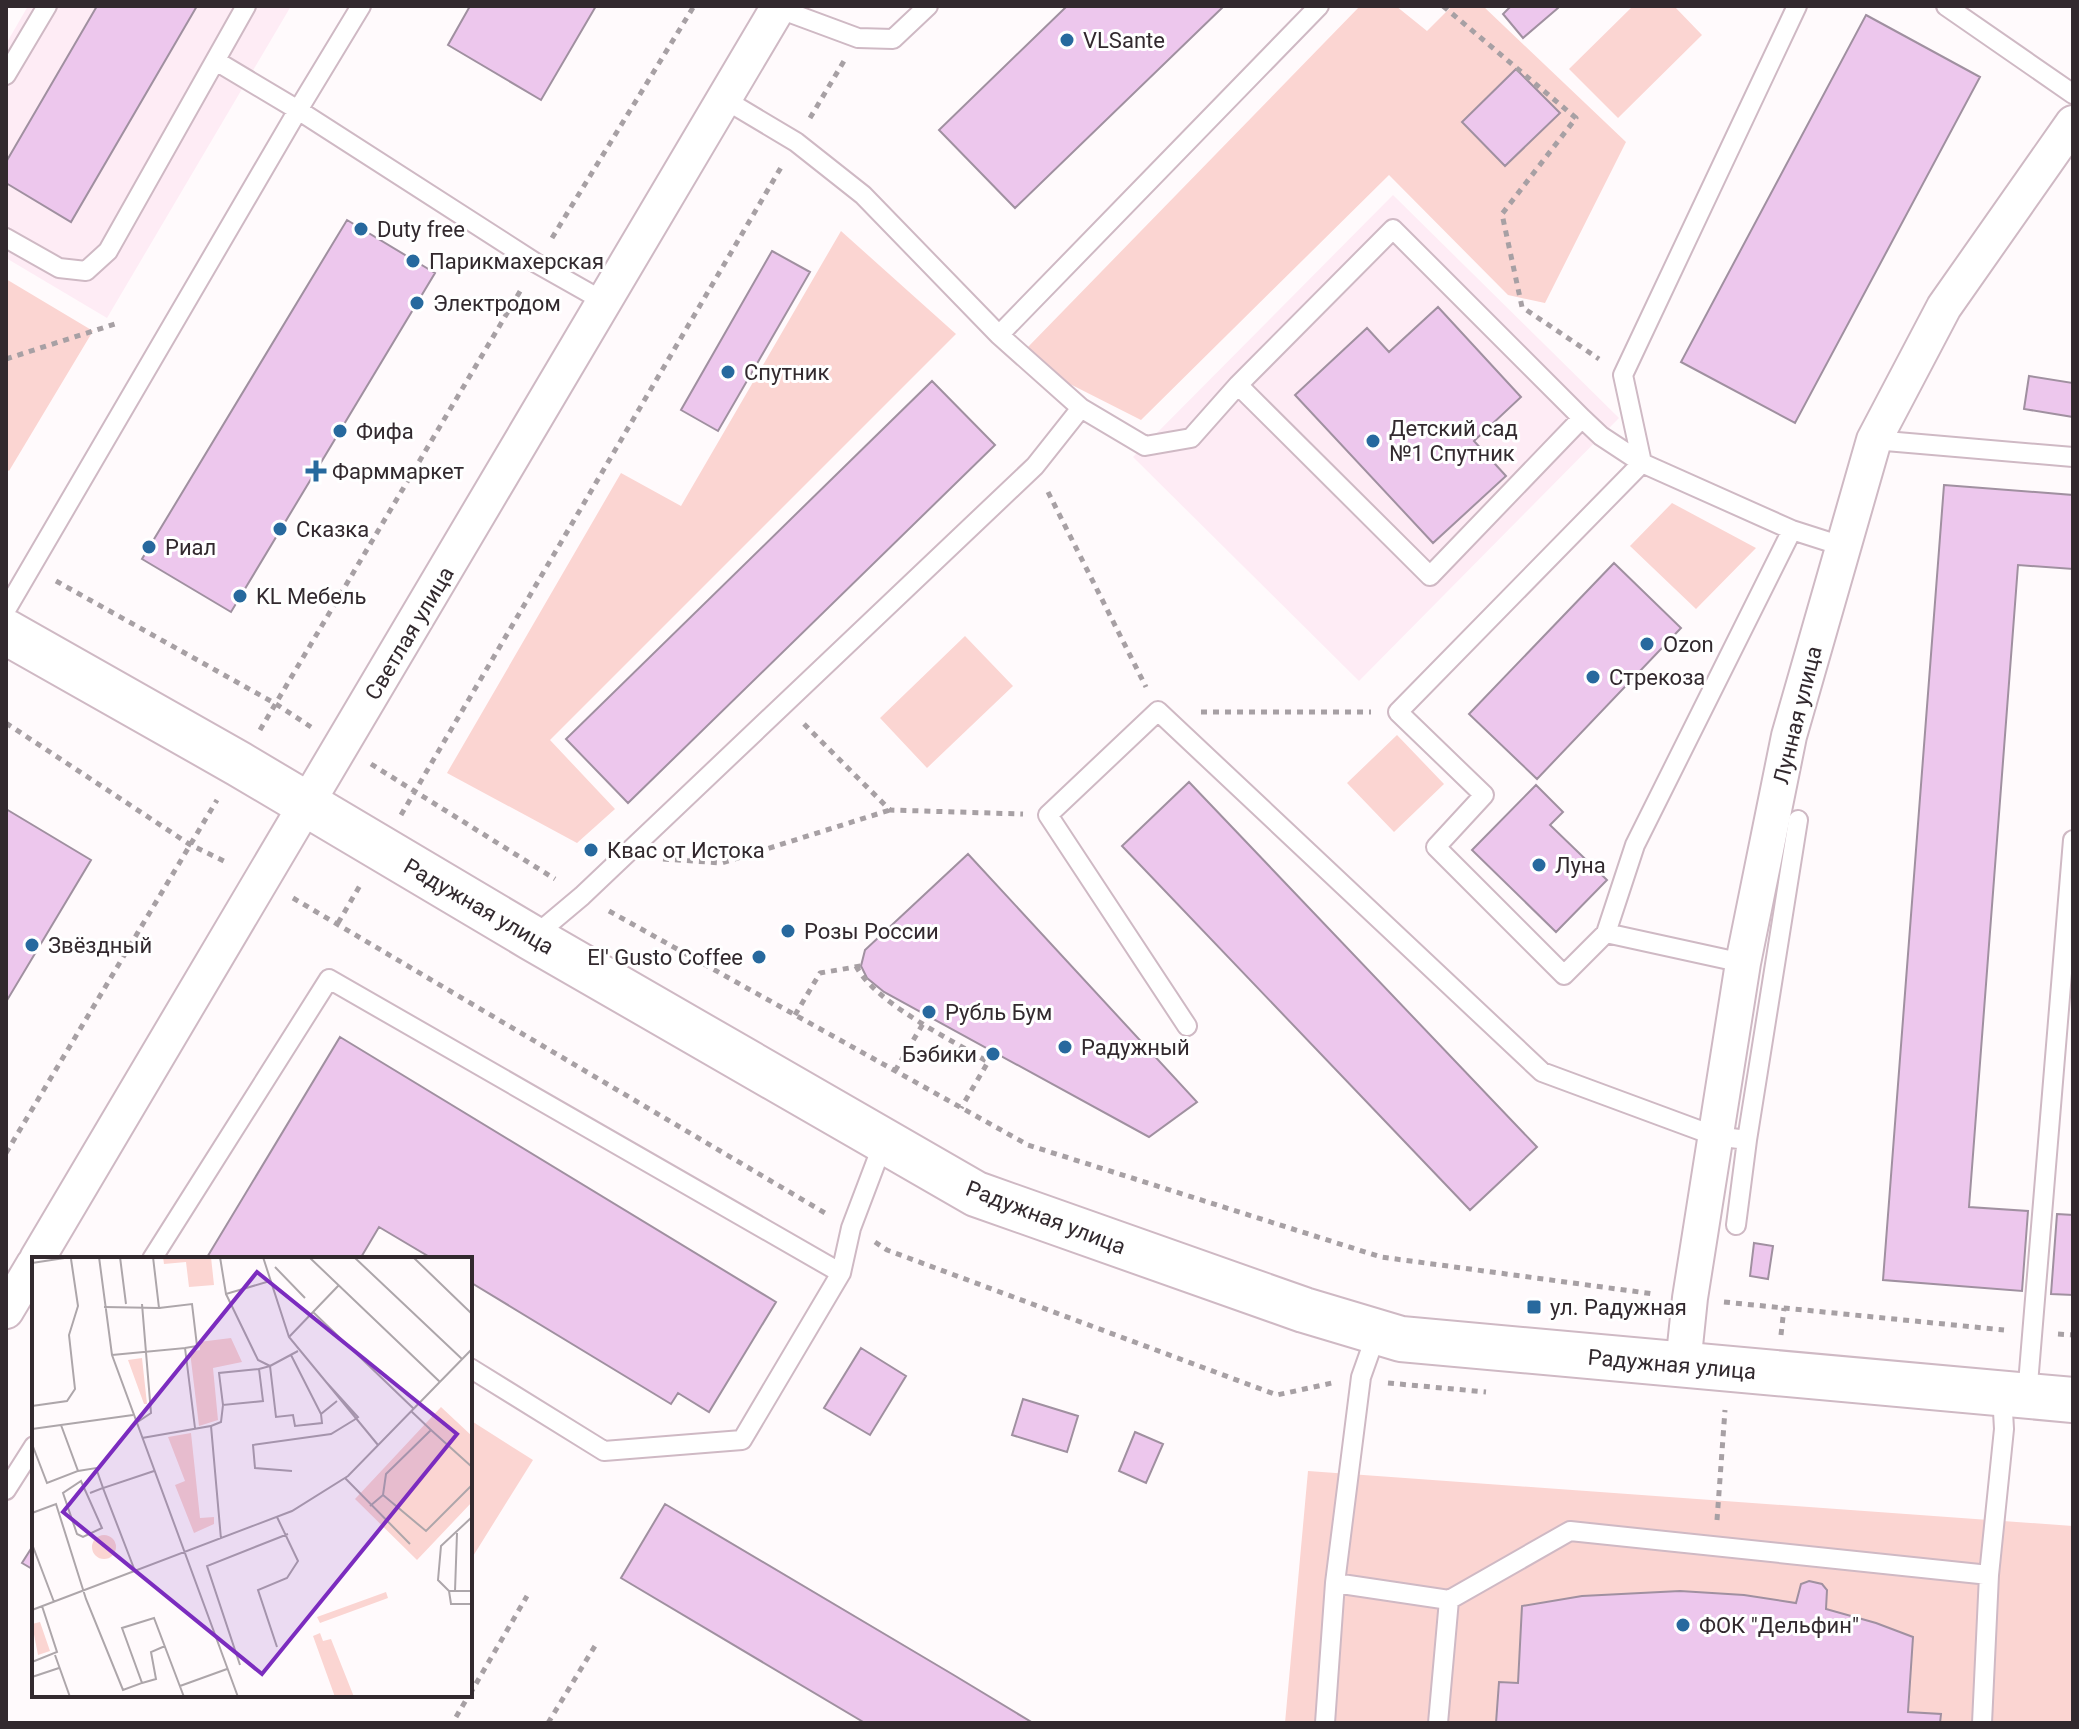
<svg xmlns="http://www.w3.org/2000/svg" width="2079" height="1729" font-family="Roboto,sans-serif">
  <rect width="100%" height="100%" fill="#fffafc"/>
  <path fill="#feecf5" d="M28,6H291L107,318L6,258V44Z
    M1393,195L1619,418L1359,681L1133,457Z"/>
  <path fill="#fbd5d2" d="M1360,6H1396L1427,31L1452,6H1483L1626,142L1545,303L1508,295L1389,175L1141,420L1060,379L1028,347Z
    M1633,6H1674L1702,35L1618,118L1569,69Z
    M841,231L956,334L550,740L615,809L577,843L447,773L621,473L681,506Z
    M6,279L93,331L9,471L6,469Z
    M1672,503L1756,548L1696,609L1630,546Z
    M965,636L1013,686L927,768L880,718Z
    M1397,735L1444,784L1394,832L1347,783Z
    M470,1420L533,1460L470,1561Z
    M1308,1471L2073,1526V1723H1285Z"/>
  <path fill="#edc7ed" stroke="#a090a0" stroke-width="2" d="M97,6H197L71,222L6,183V162Z
    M470,6H596L541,100L448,45Z
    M1067,6H1224L1015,208L939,130Z
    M1511,6H1557L1558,8L1523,38L1503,14Z
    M1866,15L1980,77L1795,423L1681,362Z
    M1516,69L1560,113L1505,166L1462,122Z
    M347,220L435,273L231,612L142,559Z
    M772,251L810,272L718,431L681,410Z
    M1438,307L1521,397L1474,441L1506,476L1433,543L1295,395L1367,328L1389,352Z
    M2029,376L2073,383V417L2024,409Z
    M932,381L995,445L628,803L566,739Z
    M1944,485L2073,495V569L2018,565L1969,1207L2028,1211L2022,1291L1883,1280Z
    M1614,563L1681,628L1537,779L1469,714Z
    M1189,782L1537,1147L1470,1210L1122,846Z
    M1536,785L1563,812L1550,825L1607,880L1556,932L1472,850Z
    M6,809L91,860L6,1002Z
    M968,854L1197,1102L1149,1137L884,992L867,978L861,966L865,950Z
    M340,1037L776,1302L709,1412L678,1393L671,1404L470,1282V1259H433L379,1227L360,1259H206Z
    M2057,1214L2073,1215V1295L2051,1294Z
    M1754,1243L1773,1246L1768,1279L1750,1276Z
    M861,1348L906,1376L870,1435L824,1408Z
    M1023,1399L1078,1416L1067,1452L1012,1435Z
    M1135,1432L1163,1444L1146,1483L1119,1471Z
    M665,1504L952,1674L1033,1723H865L621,1578Z
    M34,1544V1570L22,1563Z
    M1809,1581L1822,1584L1827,1590L1826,1609L1876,1623L1913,1637L1908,1712L1941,1714L1940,1723H1496L1499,1682L1518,1683L1522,1606L1582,1596L1680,1591L1744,1595L1796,1603L1801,1584Z"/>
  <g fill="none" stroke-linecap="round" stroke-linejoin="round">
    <defs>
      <path id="service" d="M1797,6L1623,375L1642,463L1792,530L1842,546
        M1946,6L2073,94
        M777,8L858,38L893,39L928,6
        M216,61L298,110L361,6
        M6,75L47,6
        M6,238L59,268L86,271L108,251L246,6
        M999,335L1319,6
        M1081,408L1145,446L1191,438L1238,385
        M1582,418L1393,229L1238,385L1430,576L1582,418L1601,436L1642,463L1398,712L1484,795L1436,847L1564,975L1606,933L1743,963
        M1874,440L2073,457
        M6,610L298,110L536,263L605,302
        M1606,933L1635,845L1792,530
        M532,938L582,896L1035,466L1081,408L999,335L863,195L796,142L724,99
        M1187,1026L1048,815L1158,711L1542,1072L1715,1136L1747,1140L1798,820
        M1736,1225L1747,1140
        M152,1259L329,979L841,1273
        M470,1368L604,1451L742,1440L841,1273L851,1228L884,1141
        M2027,1396L2073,840
        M6,1490L34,1446
        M1335,1583L1449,1600L1570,1531L1989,1575L2004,1429L2002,1394
        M1325,1723L1335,1583L1361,1377L1377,1332
        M1438,1723L1449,1600
        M1982,1723L1989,1575"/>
      <path id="minor" d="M37,1259L779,6
        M6,1311L34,1264
        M1683,1365L1690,1298L1743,963L1789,736L1874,440L1944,307L2073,123"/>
      <path id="secondary" d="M6,632L239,764L532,938L976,1194L1304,1310L1401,1339L2073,1400"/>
    </defs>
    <use href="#service" stroke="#cfb9c4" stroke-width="22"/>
    <use href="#minor" stroke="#cfb9c4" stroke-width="38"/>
    <use href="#secondary" stroke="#cfb9c4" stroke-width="48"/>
    <path stroke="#a7a0a4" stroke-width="5" stroke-dasharray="6 6" stroke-linecap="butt" d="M1443,6L1576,118L1502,214L1522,307L1599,359
      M810,118L844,61
      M552,238L694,6
      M6,359L115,324
      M1048,492L1146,687
      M56,581L276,704L311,727
      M1201,712H1371
      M6,723L189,844L228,863
      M804,724L890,810L1023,814
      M260,730L522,288
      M371,764L555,879
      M401,815L783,164
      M663,859L722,863L890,810
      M293,898L825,1213
      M609,911L1028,1145L1381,1257L1654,1294
      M338,923L362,882
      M856,966C875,1003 952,1040 988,1062L961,1108
      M795,1015L820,973L861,966
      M895,1071L924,1022
      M6,1153L217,800
      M875,1242L887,1250L1277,1395L1332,1383
      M1724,1302L2004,1330
      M2058,1334L2073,1335
      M1781,1335L1784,1308
      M1388,1383L1486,1392
      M1717,1520L1725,1410
      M470,1694L527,1596
      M456,1717L469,1695
      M548,1723L598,1641"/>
    <use href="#service" stroke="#fff" stroke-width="18"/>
    <use href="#minor" stroke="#fff" stroke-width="34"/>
    <use href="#secondary" stroke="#fff" stroke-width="44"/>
  </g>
  <g fill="#27699e" stroke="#fff" stroke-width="3">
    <circle cx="1067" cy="40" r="8"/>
    <circle cx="361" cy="229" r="8"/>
    <circle cx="413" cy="261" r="8"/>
    <circle cx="417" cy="303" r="8"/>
    <circle cx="728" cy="372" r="8"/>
    <circle cx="340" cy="431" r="8"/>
    <circle cx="1373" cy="441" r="8"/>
    <path d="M312 459h8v8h8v8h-8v8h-8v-8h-8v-8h8z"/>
    <circle cx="280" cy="529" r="8"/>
    <circle cx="149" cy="547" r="8"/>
    <circle cx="240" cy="596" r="8"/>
    <circle cx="1647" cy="644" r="8"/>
    <circle cx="1593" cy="677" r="8"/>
    <circle cx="591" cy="850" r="8"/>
    <circle cx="1539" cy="865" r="8"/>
    <circle cx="788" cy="931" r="8"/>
    <circle cx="32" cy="945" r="8"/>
    <circle cx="759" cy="957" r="8"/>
    <circle cx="929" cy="1012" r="8"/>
    <circle cx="1065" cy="1047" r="8"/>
    <circle cx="993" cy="1054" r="8"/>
    <rect x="1526" y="1299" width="16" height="16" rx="4"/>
    <circle cx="1683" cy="1625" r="8"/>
  </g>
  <g text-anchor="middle" stroke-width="6" stroke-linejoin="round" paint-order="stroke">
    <g font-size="22" fill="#32292e" stroke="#fff" text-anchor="start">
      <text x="1083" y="48">VLSante</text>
      <text x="377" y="237">Duty free</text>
      <text x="429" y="269">Парикмахерская</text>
      <text x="433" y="311">Электродом</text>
      <text x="744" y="380">Спутник</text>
      <text x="1389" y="436">Детский сад<tspan x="1389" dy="25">№1 Спутник</tspan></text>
      <text x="356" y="439">Фифа</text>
      <text x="332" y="479">Фарммаркет</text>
      <text x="296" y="537">Сказка</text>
      <text x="165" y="555">Риал</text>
      <text x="256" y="604">KL Мебель</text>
      <text x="1663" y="652">Ozon</text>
      <text x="1609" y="685">Стрекоза</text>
      <text x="607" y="858">Квас от Истока</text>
      <text x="1555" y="873">Луна</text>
      <text x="804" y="939">Розы России</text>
      <text x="48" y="953">Звёздный</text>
      <text x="743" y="965" text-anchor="end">El' Gusto Coffee</text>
      <text x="945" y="1020">Рубль Бум</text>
      <text x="1081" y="1055">Радужный</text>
      <text x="977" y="1062" text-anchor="end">Бэбики</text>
      <text x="1550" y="1315">ул. Радужная</text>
      <text x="1699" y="1633">ФОК "Дельфин"</text>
    </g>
    <g font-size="22" fill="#32292e" stroke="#fff">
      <text transform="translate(409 633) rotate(-59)" y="8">Светлая улица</text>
      <text transform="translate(1797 715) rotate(-76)" y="8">Лунная улица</text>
      <text transform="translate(479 906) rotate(30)" y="8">Радужная улица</text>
      <text transform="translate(1046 1217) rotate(21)" y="8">Радужная улица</text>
      <text transform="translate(1672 1364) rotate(5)" y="8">Радужная улица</text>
    </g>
  </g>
  <g transform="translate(32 1257)">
    <rect width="440" height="440" fill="#fffafc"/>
    <path d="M131,0H179L182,28L157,30L154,5L132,7ZM199,81L210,105L181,111L186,163L167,169L158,95L168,93L167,85ZM110,101L115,147H112L96,103ZM409,150L440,179V245L385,303L323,242ZM159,176L168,261L182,260V267L162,276L143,228L153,224L136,180ZM60 290a12 12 0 1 1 24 0a12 12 0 1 1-24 0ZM354,335L356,341L288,366L285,360ZM8,365L18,394L6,398L0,367ZM288,376L291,384L299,382L322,440H303L281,379Z" fill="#fbd5d2"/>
    <path fill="none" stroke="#ada6aa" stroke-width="2" d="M67,0L80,98L206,440M88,0L94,47M188,0L194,37L238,24M231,0L257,80L346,188M277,0L408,125M322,0L430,102M381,0L440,57M0,6L39,0M243,10L273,41M194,37L226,103L238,109L266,94M72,50L127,51L121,0M127,51L160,47L165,89L153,91M281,55L382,152M257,80L307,28M80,98L153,91L163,171M259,98L289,157M227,112L187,116L191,148L231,144L227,112L238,109L244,160L261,158L263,169L290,166L289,157L305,144M0,149L35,144L43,132L37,78L46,49L39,2M104,166L119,156L110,47M179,169L189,165L191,148M0,172L101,158M399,173L440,210M110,181L179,169L189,282M0,187L15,226L46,214L29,168M46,214L64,211L71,231L58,236M260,214L223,211L221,188L299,177L322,163L326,160L295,126M313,221L378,287M49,224L70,271L51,280L45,277L31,236ZM351,238L394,274L440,228M338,249L351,238L354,217L399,173L379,154M0,256L24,247L54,342L91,433L110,426L90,371L122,361L152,440M0,287L22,345M103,314L71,231L122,214M417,334L406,323L409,289L440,260M423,334L425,276M440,334H417L419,347H440M0,353L260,254L316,219L440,92M245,390L226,333L255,321L266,304L245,260M23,398L38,440M0,405L25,395L10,349M208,408L175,309L256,277M0,420L27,411M110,426L124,422L119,395L133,389M148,429L195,412"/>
    <path fill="#7b2cbf" fill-opacity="0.15" stroke="#7b2cbf" stroke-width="4" d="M225,15L425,177L230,417L31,255Z"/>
    <rect width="440" height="440" fill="none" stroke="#32292e" stroke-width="4"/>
  </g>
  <rect width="2079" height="1729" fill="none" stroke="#32292e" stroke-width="16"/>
</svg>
